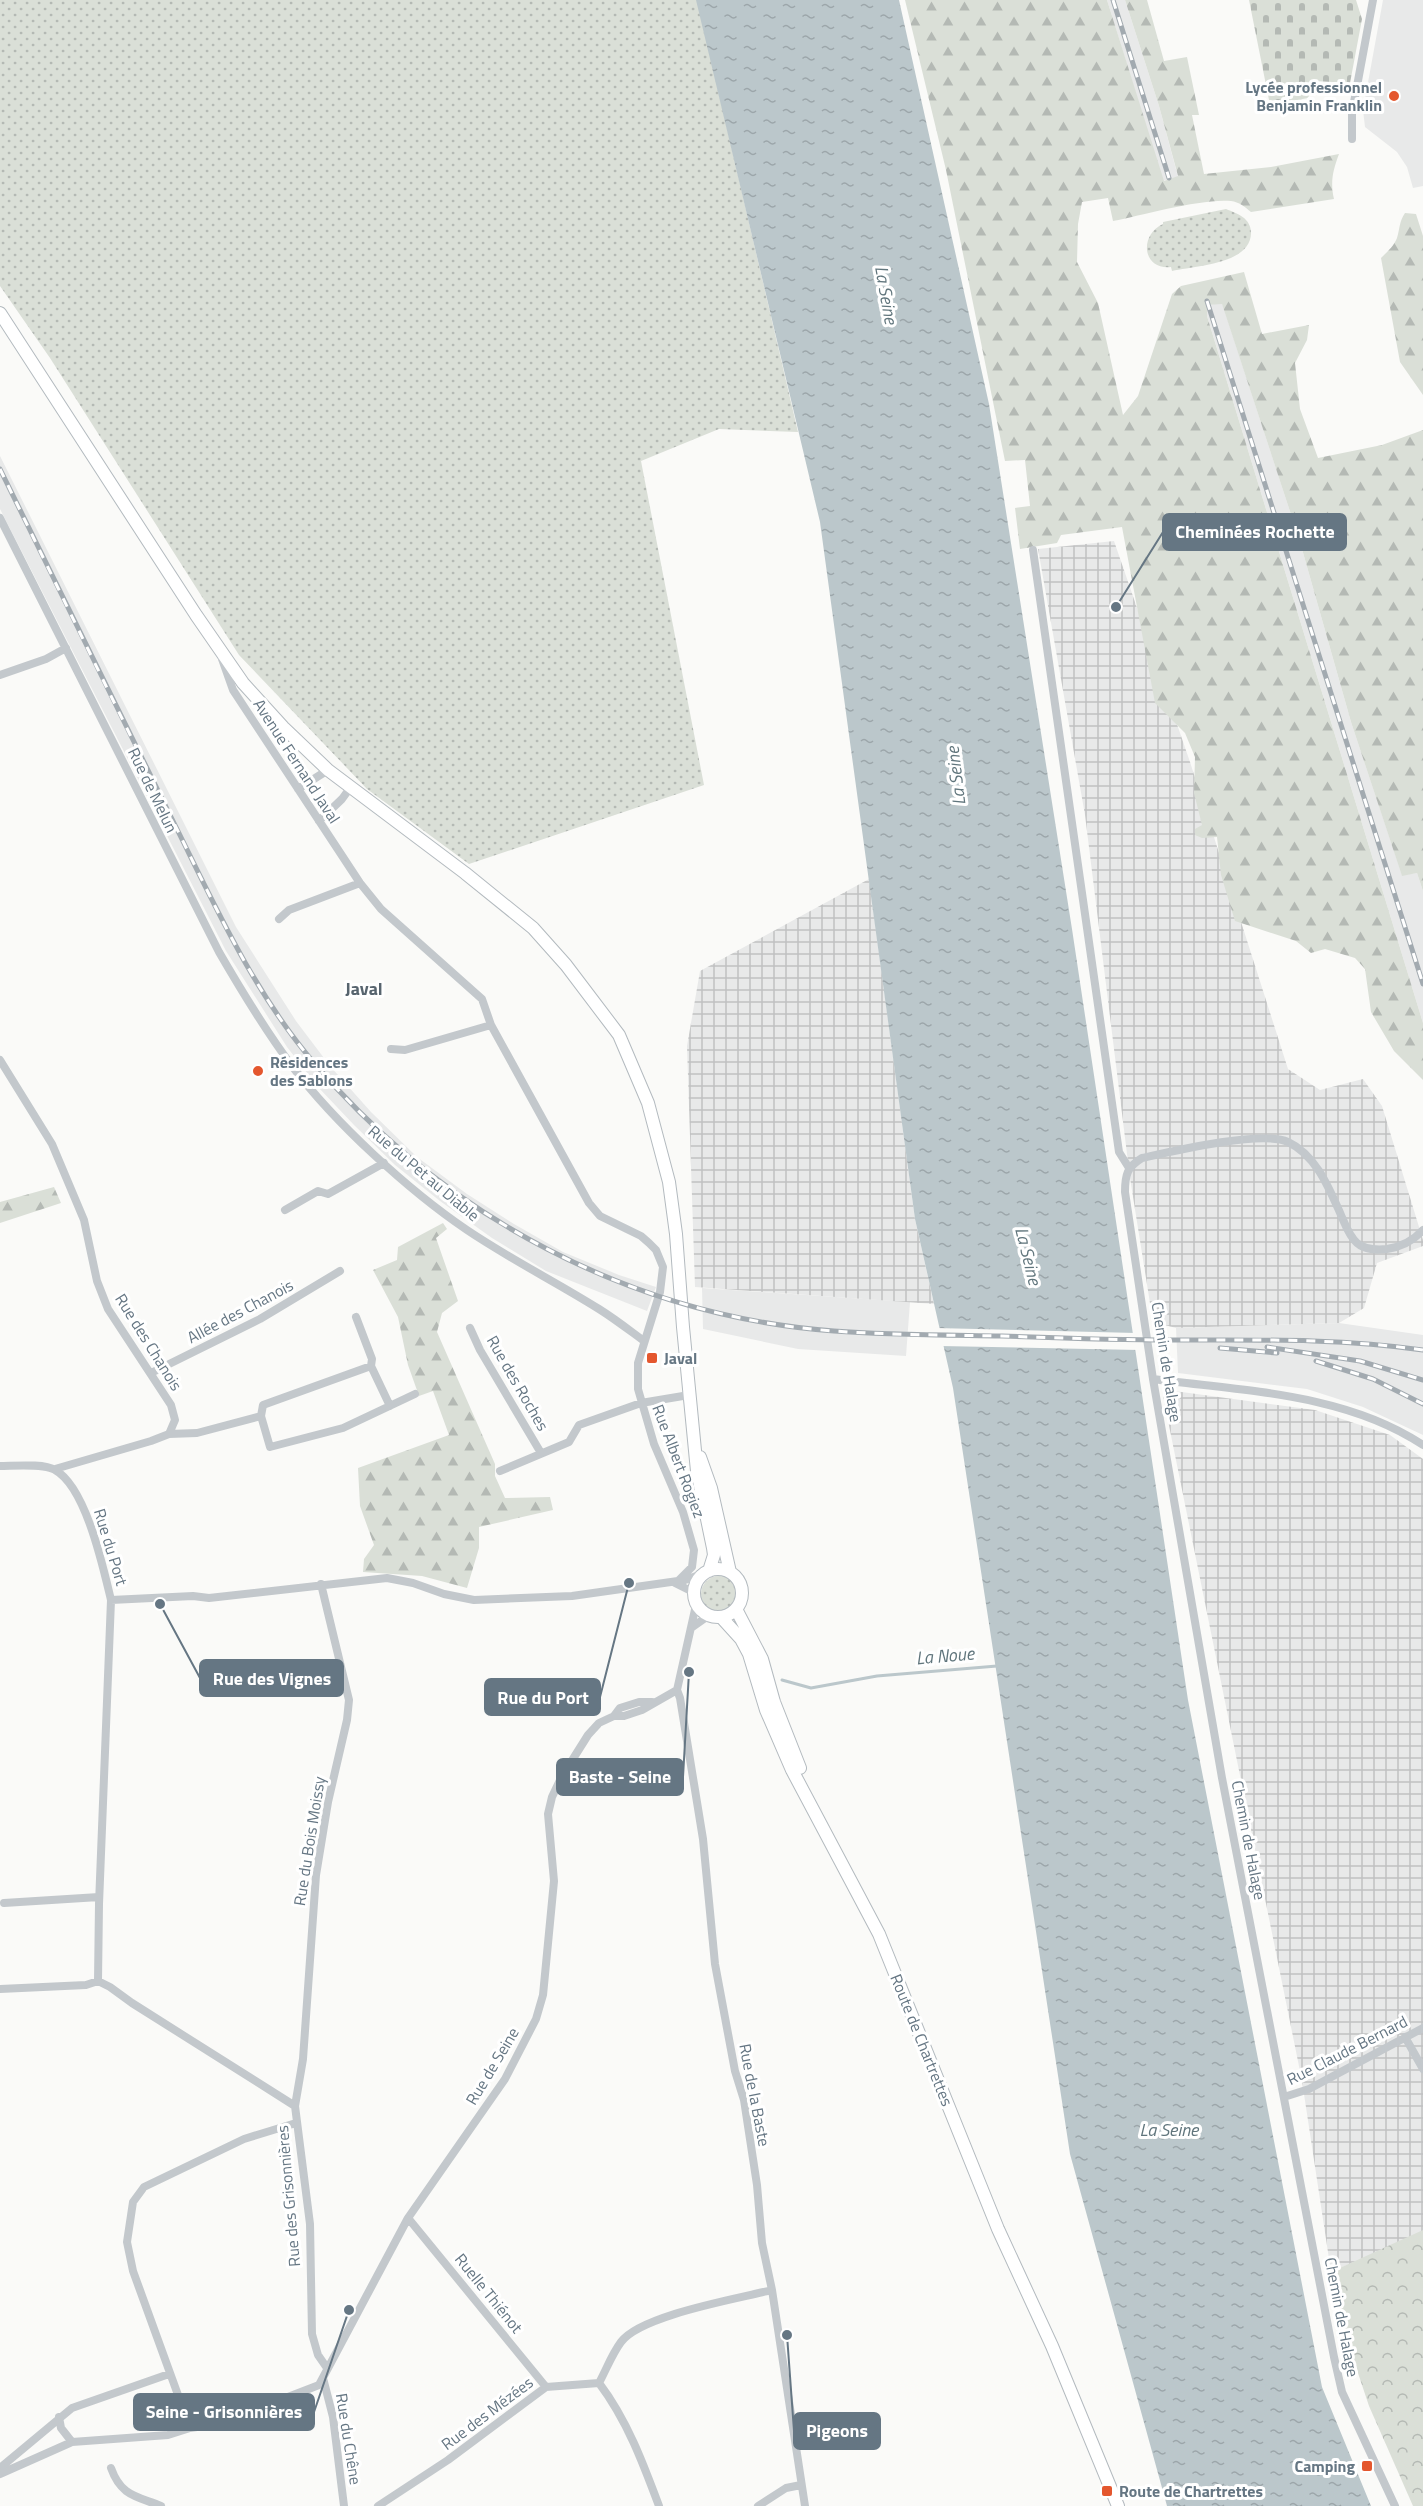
<svg xmlns="http://www.w3.org/2000/svg" width="1423" height="2506" font-family="'Titillium Web',sans-serif">
  <defs>
    <pattern id="industrial-grid" width="8" height="8" patternUnits="userSpaceOnUse" patternTransform="scale(1.5)"><rect width="8" height="8" fill="#e8e9e9"/><path d="M0 4h8M4 0v8" fill="none" stroke="#c0c1c2"/></pattern>
    <pattern id="grass-dots" width="8" height="8" patternUnits="userSpaceOnUse" patternTransform="scale(1.5)"><rect width="8" height="8" fill="#dadfd7"/><path d="M2 2h.1M6 6h.1" fill="none" stroke="#b4b9b4" stroke-width="1.8" stroke-linecap="round"/></pattern>
    <pattern id="forest-firs" width="22" height="20" patternUnits="userSpaceOnUse" patternTransform="scale(1.5)"><rect width="22" height="20" fill="#dadfd7"/><path d="M5 1l3.5 6h-7zM16 11l3.5 6h-7z" fill="#b4b9b4"/></pattern>
    <pattern id="cemetery-stones" width="16" height="16" patternUnits="userSpaceOnUse" patternTransform="scale(1.5)"><rect width="16" height="16" fill="#dadfd7"/><path d="M2 7V4a2 2 0 0 1 4 0v3zM10 15v-3a2 2 0 0 1 4 0v3z" fill="#b4b9b4"/></pattern>
    <pattern id="park-crowns" width="20" height="18" patternUnits="userSpaceOnUse" patternTransform="scale(1.5)"><rect width="20" height="18" fill="#dadfd7"/><path d="M2 6a3 3 0 1 1 6 0M12 15a3 3 0 1 1 6 0" fill="none" stroke="#b4b9b4"/></pattern>
    <pattern id="water-ripples" width="26" height="14" patternUnits="userSpaceOnUse" patternTransform="scale(1.5)"><rect width="26" height="14" fill="#bbc7cb"/><path d="M2 4q2-2 4 0t4 0M15 11q2-2 4 0t4 0" fill="none" stroke="#9ca6aa"/></pattern>
  </defs>
  <rect width="100%" height="100%" fill="#fafaf8"/>
  <path fill="#e8e9e9" d="M1107,0H1125L1159,106L1178,177L1163,181Z
    M1383,0H1423V186L1413,188L1407,167L1397,152L1365,127L1363,110Z
    M1222,303L1300,542L1351,722L1402,875L1417,873L1423,891V1023L1207,316V305Z
    M0,456L236,927L296,1021L330,1066L371,1112L417,1157L467,1194L514,1224L563,1252L619,1275L656,1287L647,1311L546,1271L492,1238L440,1201L395,1165L354,1125L318,1087L287,1047L226,951L0,509Z
    M702,1288L910,1302L906,1356L798,1349L703,1329Z
    M1339,1323L1423,1335V1435L1363,1407L1307,1389L1178,1373L1176,1328Z"/>
  <path fill="url(#industrial-grid)" d="M1114,541L1190,762L1288,1069L1320,1090L1363,1079L1382,1106L1423,1240V1246L1377,1263L1364,1308L1339,1323L1176,1328L1153,1322L1130,1178L1085,815L1038,549Z
    M869,879L915,1219L934,1304L695,1287L687,1046L700,971Z
    M1167,1390L1315,1410L1390,1435L1423,1459V2232L1331,2272L1302,2081L1163,1396Z"/>
  <path fill="url(#grass-dots)" d="M0,0H697L798,432L719,429L641,461L704,785L469,864L367,789L239,655L50,358L0,286Z
    M1226,209C1238,214 1251,218 1251,233C1251,264 1195,266 1172,271L1171,267C1142,270 1139,235 1163,224V222Z
    M701 1594a18 18 0 1 1 36 0a18 18 0 1 1-36 0Z"/>
  <path fill="url(#forest-firs)" d="M905,0H1107L1164,181L1178,176L1159,106L1125,0H1147L1164,61L1187,57L1199,115H1192L1204,174L1271,167L1339,154C1333,170 1330,182 1334,199L1251,212C1245,207 1239,202 1231,201C1203,198 1143,215 1113,221L1108,198L1082,202L1078,224L1077,262L1098,303L1123,415L1138,396L1172,294L1181,286L1244,272L1262,334L1309,325L1307,340L1295,363L1300,409L1318,458L1382,445L1423,430V891L1417,873L1402,876L1351,722L1300,542L1222,304L1207,305V316L1423,1023V1080L1394,1051L1371,1012L1365,969L1355,958L1325,949L1311,953L1296,941L1235,921L1221,875L1217,837L1202,838L1195,835V829L1202,825L1194,793L1195,757L1185,733L1155,703L1122,527L1061,535L1057,543L1020,549L1015,508L1030,506L1025,460L1005,461L946,170Z
    M1405,213L1416,214L1423,236V395L1400,362L1381,258C1387,252 1394,246 1397,238C1400,228 1399,222 1405,213Z
    M54,1187L61,1203L0,1223V1202Z
    M443,1223L447,1229L436,1238L458,1301L442,1313L437,1332L495,1464V1476L505,1498L550,1497L553,1510L479,1527V1548L467,1588L422,1576L363,1572L364,1559L374,1545L360,1506L358,1468L449,1435L433,1391L419,1396L408,1365L398,1317L373,1270L397,1260L398,1247Z"/>
  <path fill="url(#cemetery-stones)" d="M1249,0H1356L1362,19L1350,83L1315,81L1308,98L1270,105Z"/>
  <path fill="url(#park-crowns)" d="M1423,2230V2506H1413L1369,2406L1350,2349L1331,2272Z"/>
  <path fill="url(#water-ripples)" d="M696,0H899L989,404L1072,929L1188,1700L1322,2387L1371,2506H1167L1070,2154L953,1388L915,1219L820,522Z"/>
  <path fill="#fafaf8" d="M936,1328L1136,1333L1139,1350L940,1346Z"/>
  <g fill="none" stroke-linecap="round" stroke-linejoin="round">
    <path stroke="#bbc7cb" stroke-width="3" d="M782,1680L811,1688L877,1676L997,1666"/>
    <defs>
      <path id="secondary" d="M0,313L196,615L243,683L283,727L328,770L465,873L533,928L566,965L619,1035L648,1103L669,1182L676,1234L683,1327L697,1471L713,1548L714,1555L709,1571
        M700,1457L711,1488L730,1572
        M694 1593a24 24 0 1 1 48 0a24 24 0 1 1-48 0Z
        M736,1609L762,1659L774,1702L800,1768
        M721,1617L741,1639L749,1654L766,1710L792,1770L879,1934L998,2229L1052,2346L1118,2506"/>
    </defs>
    <use href="#secondary" stroke="#b3babf" stroke-width="14"/>
    <path stroke="#c3c8cc" stroke-width="8" d="M1352,139V113L1373,0
      M0,518L219,952C241,990 265,1030 292,1066C335,1123 408,1190 467,1230C510,1259 556,1282 599,1309C615,1319 629,1330 644,1341
      M1033,550L1119,1152L1129,1168
      M222,659L233,690L360,883L381,909L482,999L491,1025L589,1203L600,1216L641,1236L649,1243L656,1250L663,1267L660,1292L638,1363V1389L654,1444L683,1512L694,1550L692,1567L678,1581
      M0,675L46,659L66,648
      M298,789L328,770
      M319,821L342,799L350,788
      M279,919L289,910L360,883
      M391,1049L405,1050L491,1025
      M0,1060L52,1144L84,1220L97,1281L108,1309L171,1405L175,1420L169,1434L151,1441L55,1469
      M285,1210L318,1191L328,1194L384,1163
      M356,1317L372,1359L371,1366
      M470,1328L480,1350L541,1453
      M151,1373L260,1319L340,1271
      M1153,1379C1243,1391 1345,1393 1423,1445
      M261,1416L263,1405L371,1366L390,1406
      M169,1434L197,1433L261,1416L270,1447L343,1428L415,1394
      M0,1466C13,1466 44,1463 55,1470C86,1487 103,1567 111,1600L193,1596L209,1598L387,1578L413,1583L444,1594L474,1600L572,1596L685,1580L702,1574
      M500,1471L569,1442L579,1425L641,1403L689,1395
      M675,1583L693,1592
      M691,1628L708,1616
      M677,1690L680,1698L703,1839L715,1964L735,2071L744,2100L757,2185L762,2243L772,2290L805,2506
      M614,1716H624L642,1710L677,1690L696,1605
      M4,1903L99,1897
      M98,1981L110,1987L132,2003L295,2106L310,2224L312,2334L318,2355L327,2368
      M98,1981L99,1904L111,1600
      M0,1989L86,1985L98,1981
      M1405,2037L1423,2069
      M1284,2097L1309,2089L1423,2028
      M295,2106L303,2059L316,1875L328,1802L347,1720L349,1700L321,1584
      M408,2218L546,2387
      M323,2378L333,2417L344,2506
      M599,2383C627,2420 643,2463 659,2506
      M59,2417L61,2428L72,2442
      M190,2428L133,2271L127,2242L133,2202L144,2187L244,2139L296,2123
      M0,2468L72,2408L169,2374
      M111,2468C121,2496 136,2496 161,2506
      M0,2474L72,2442L168,2435L190,2428L218,2424L319,2385L408,2218L505,2079L536,2019L543,1995L554,1881L548,1814L552,1797L561,1778L588,1735L599,1723L614,1716L620,1708L639,1702H652
      M378,2506L448,2460L546,2387L599,2383C606,2370 612,2354 621,2342C641,2315 737,2299 772,2290
      M758,2506L786,2488L801,2485
      M1395,2506L1342,2392L1334,2357L1222,1778L1153,1379L1125,1192C1125,1175 1127,1167 1142,1158C1173,1151 1261,1130 1288,1142C1316,1155 1329,1188 1341,1215C1345,1224 1349,1236 1357,1243C1365,1250 1376,1250 1387,1249C1401,1247 1414,1240 1423,1230"/>
    <use href="#secondary" stroke="#fff" stroke-width="12"/>
    <defs>
      <path id="rail" d="M1113,0L1169,178
        M1207,301L1423,984
        M0,469C56,584 112,699 169,813C212,899 252,991 315,1064C446,1217 631,1316 834,1331C890,1335 946,1335 1002,1336C1058,1338 1115,1340 1171,1340C1255,1340 1339,1338 1423,1350
        M1267,1347L1360,1361L1423,1380
        M1220,1348L1277,1353
        M1316,1361L1373,1379L1423,1404"/>
    </defs>
    <use href="#rail" stroke="#a2aab0" stroke-width="5"/>
    <use href="#rail" stroke="#fff" stroke-width="3" stroke-dasharray="9" stroke-linecap="butt"/>
  </g>
  <g fill="#e4572e" stroke="#fff" stroke-width="2">
    <circle cx="1394" cy="96" r="6"/>
    <circle cx="258" cy="1071" r="6"/>
    <rect x="646" y="1352" width="12" height="12" rx="3"/>
    <rect x="1361" y="2460" width="12" height="12" rx="3"/>
    <rect x="1101" y="2485" width="12" height="12" rx="3"/>
  </g>
  <g text-anchor="middle" stroke-width="6" stroke-linejoin="round" paint-order="stroke">
    <g font-size="16" font-weight="bold" fill="#657683" stroke="#fff" text-anchor="start">
      <text x="1382" y="93" text-anchor="end">Lycée professionnel<tspan x="1382" dy="18">Benjamin Franklin</tspan></text>
      <text x="270" y="1068">Résidences<tspan x="270" dy="18">des Sablons</tspan></text>
      <text x="664" y="1364">Javal</text>
      <text x="1355" y="2472" text-anchor="end">Camping</text>
      <text x="1119" y="2497">Route de Chartrettes</text>
    </g>
    <g font-size="16" fill="#657683" stroke="#fff">
      <text transform="translate(297 761) rotate(57)" y="6">Avenue Fernand Javal</text>
      <text transform="translate(153 790) rotate(64)" y="6">Rue de Melun</text>
      <text transform="translate(424 1173) rotate(40)" y="6">Rue du Pet au Diable</text>
      <text transform="translate(240 1311) rotate(-28)" y="6">Allée des Chanois</text>
      <text transform="translate(149 1342) rotate(58)" y="6">Rue des Chanois</text>
      <text transform="translate(1167 1362) rotate(81)" y="6">Chemin de Halage</text>
      <text transform="translate(518 1383) rotate(60)" y="6">Rue des Roches</text>
      <text transform="translate(679 1461) rotate(69)" y="6">Rue Albert Rogiez</text>
      <text transform="translate(111 1547) rotate(73)" y="6">Rue du Port</text>
      <text transform="translate(1249 1840) rotate(79)" y="6">Chemin de Halage</text>
      <text transform="translate(309 1841) rotate(-81)" y="6">Rue du Bois Moissy</text>
      <text transform="translate(922 2040) rotate(68)" y="6">Route de Chartrettes</text>
      <text transform="translate(1347 2050) rotate(-27)" y="6">Rue Claude Bernard</text>
      <text transform="translate(492 2066) rotate(-59)" y="6">Rue de Seine</text>
      <text transform="translate(755 2095) rotate(79)" y="6">Rue de la Baste</text>
      <text transform="translate(288 2196) rotate(-95)" y="6">Rue des Grisonnières</text>
      <text transform="translate(489 2293) rotate(51)" y="6">Ruelle Thiénot</text>
      <text transform="translate(1342 2317) rotate(79)" y="6">Chemin de Halage</text>
      <text transform="translate(487 2413) rotate(-37)" y="6">Rue des Mézées</text>
      <text transform="translate(349 2439) rotate(81)" y="6">Rue du Chêne</text>
    </g>
    <g font-size="18" font-style="italic" fill="#60757c" stroke="#fff">
      <text transform="translate(886 295) rotate(80)" y="6">La Seine</text>
      <text transform="translate(956 776) rotate(-97)" y="6">La Seine</text>
      <text transform="translate(1028 1256) rotate(76)" y="6">La Seine</text>
      <text transform="translate(945 1656) rotate(-5)" y="6">La Noue</text>
      <text x="1169" y="2136">La Seine</text>
    </g>
    <g font-size="18" font-weight="bold" fill="#57646e" stroke="#fff">
      <text x="364" y="995">Javal</text>
    </g>
  </g>
  <path fill="none" stroke="#657683" stroke-width="2" d="M1116 607L1163 532M160 1604L200 1678M629 1583L600 1697M689 1672L683 1777M349 2310L314 2412M787 2335L794 2431"/>
  <g fill="#657683" stroke="#fff" stroke-width="2">
    <circle cx="1116" cy="607" r="6"/>
    <circle cx="160" cy="1604" r="6"/>
    <circle cx="629" cy="1583" r="6"/>
    <circle cx="689" cy="1672" r="6"/>
    <circle cx="349" cy="2310" r="6"/>
    <circle cx="787" cy="2335" r="6"/>
  </g>
  <g fill="#657683" stroke="#657683" stroke-width="2">
    <rect x="1163" y="514" width="183" height="36" rx="6"/>
    <rect x="200" y="1660" width="143" height="36" rx="6"/>
    <rect x="485" y="1679" width="115" height="36" rx="6"/>
    <rect x="557" y="1759" width="126" height="36" rx="6"/>
    <rect x="134" y="2394" width="180" height="36" rx="6"/>
    <rect x="794" y="2413" width="86" height="36" rx="6"/>
  </g>
  <g font-size="18" text-anchor="middle" font-weight="bold" fill="#fff">
    <text x="1255" y="538">Cheminées Rochette</text>
    <text x="272" y="1685">Rue des Vignes</text>
    <text x="543" y="1704">Rue du Port</text>
    <text x="620" y="1783">Baste - Seine</text>
    <text x="224" y="2418">Seine - Grisonnières</text>
    <text x="837" y="2437">Pigeons</text>
  </g>
</svg>
